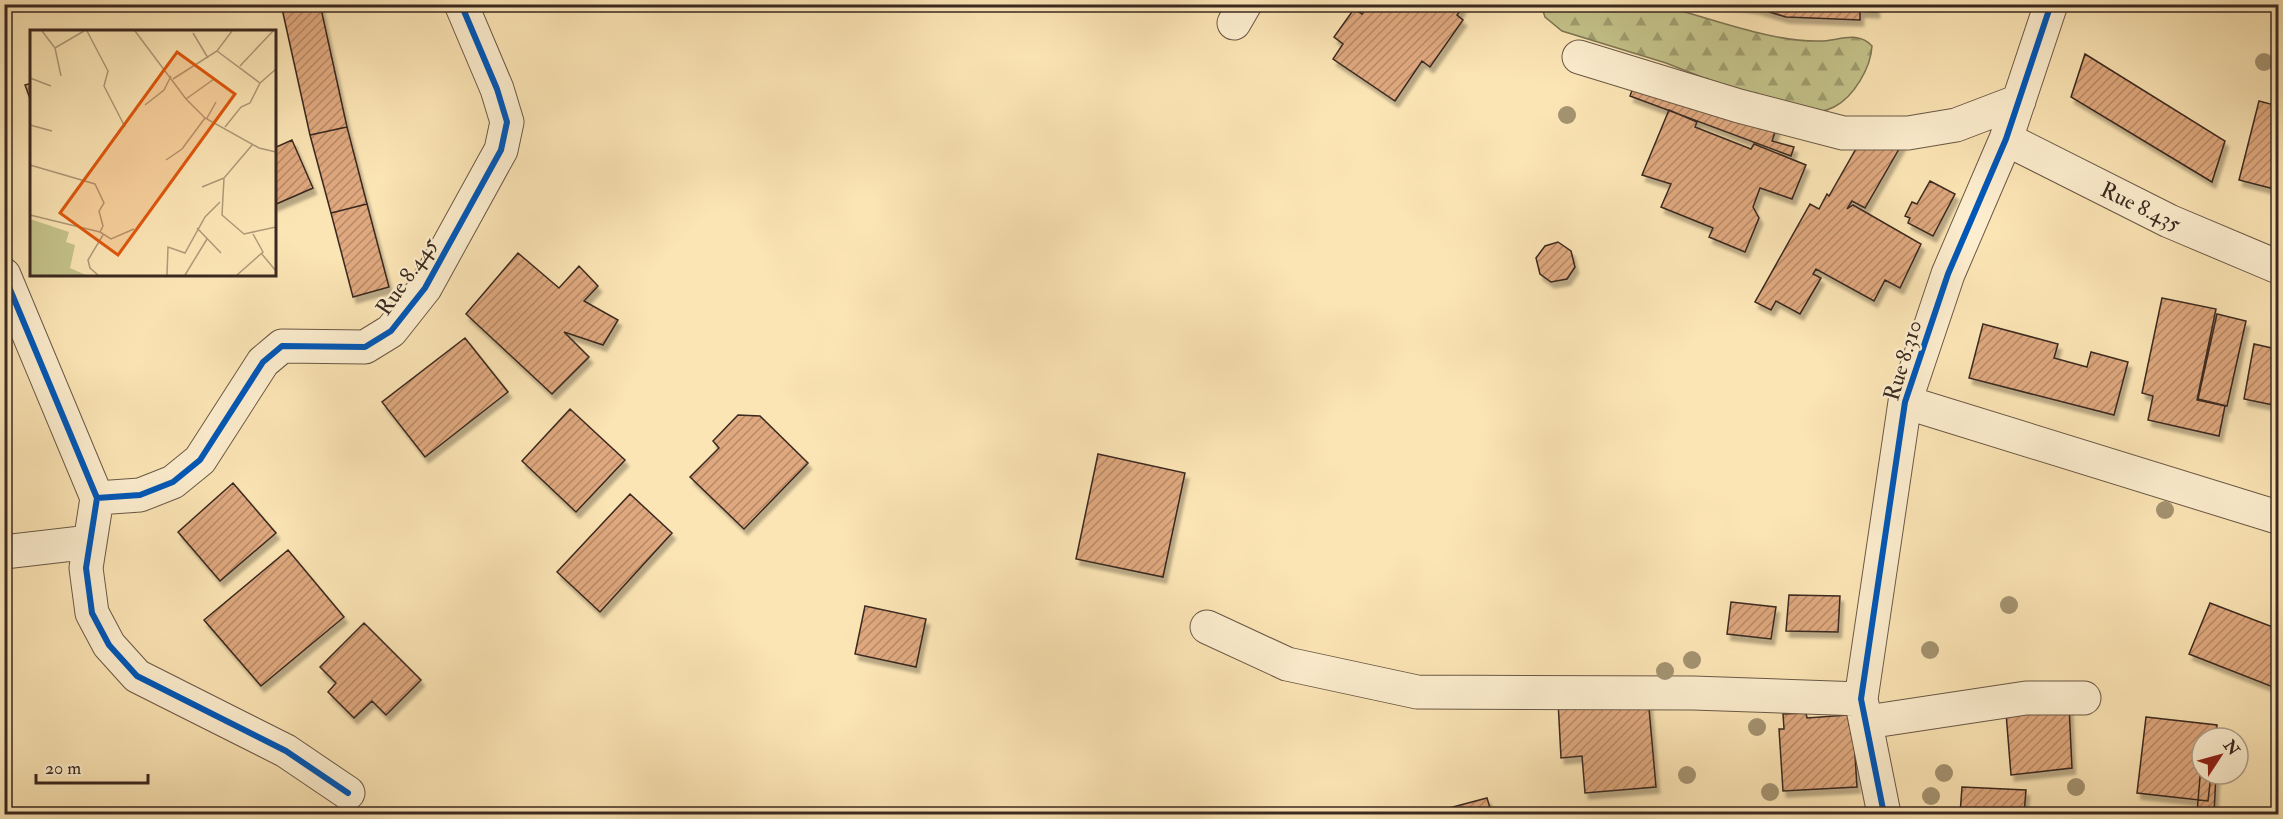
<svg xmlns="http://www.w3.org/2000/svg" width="2283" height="819" font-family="'IM FELL Double Pica',serif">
  <defs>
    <pattern id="forest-firs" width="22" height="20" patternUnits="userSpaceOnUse" patternTransform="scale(1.5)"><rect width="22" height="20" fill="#c4c38a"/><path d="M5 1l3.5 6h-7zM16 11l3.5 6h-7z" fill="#a09e70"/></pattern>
    <pattern id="building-hatch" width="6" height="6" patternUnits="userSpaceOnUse" patternTransform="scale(1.5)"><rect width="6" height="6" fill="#dfa87e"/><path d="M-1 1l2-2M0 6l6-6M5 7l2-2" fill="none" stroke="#b68967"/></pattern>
    <filter id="shadow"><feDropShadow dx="3.5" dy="6" stdDeviation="1.5" flood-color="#0004"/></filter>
  </defs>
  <rect width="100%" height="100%" fill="#fce5b5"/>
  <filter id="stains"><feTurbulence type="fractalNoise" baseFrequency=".00333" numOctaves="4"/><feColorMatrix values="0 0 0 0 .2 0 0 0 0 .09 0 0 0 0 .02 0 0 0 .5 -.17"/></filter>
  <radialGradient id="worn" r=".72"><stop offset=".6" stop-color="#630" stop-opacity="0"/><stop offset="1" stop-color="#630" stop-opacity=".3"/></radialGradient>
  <path fill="url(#forest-firs)" stroke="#7f7655" stroke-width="1.5" d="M1541,5H1668L1674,9C1719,21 1773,42 1820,41C1838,41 1858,30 1872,46C1871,67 1854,97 1834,107C1822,113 1806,114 1793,113L1666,63L1562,31L1545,17Z"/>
  <path fill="url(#building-hatch)" stroke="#3a2920" stroke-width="1.5" filter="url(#shadow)" d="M281,4H320L347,127L310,135Z
    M1368,4H1461L1462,8L1457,15L1463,20L1430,67L1422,61L1395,101L1333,59L1343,44L1334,37L1354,9L1362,14Z
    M1731,4H1876V12L1860,11V20L1786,17L1756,8Z
    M2085,54L2225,141L2212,182L2071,97Z
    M1639,71L1782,112L1772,141L1794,147L1791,156L1630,96Z
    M32,83V104L25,85Z
    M2259,101L2278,106V190L2239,180Z
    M1669,110L1697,122L1695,127L1751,149L1754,144L1806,165L1792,199L1760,188L1753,207L1759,218L1745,252L1709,237L1713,228L1661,207L1671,184L1642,175Z
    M1914,123L1865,208L1852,201L1847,209L1853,205L1921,244L1900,288L1885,280L1874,301L1816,269L1813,274L1821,278L1800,314L1776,301L1771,310L1755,302L1810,204L1819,209L1827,194L1829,196L1869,126Z
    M347,127L367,204L331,213L310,135Z
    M292,140L313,188L274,205V148Z
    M1930,181L1955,194L1933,236L1908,223L1910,218L1905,216L1912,202L1917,204Z
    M367,204L389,287L353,297L331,213Z
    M1558,242L1571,251L1575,267L1567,279L1551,282L1540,274L1536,258L1545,246Z
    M518,253L559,288L579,266L598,286L584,301L618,320L603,345L564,332L589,357L552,394L466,314Z
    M2162,298L2216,309L2197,400L2225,406L2219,436L2148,420L2153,396L2142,393Z
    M2217,314L2246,321L2227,406L2198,399Z
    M1983,324L2058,344L2054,358L2087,367L2091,352L2128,362L2114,415L1969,378Z
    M2275,336H2278V406L2244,399L2254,344L2272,348Z
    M465,338L508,392L425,457L382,402Z
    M570,409L625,460L576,512L522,461Z
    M738,415L760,416L808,463L744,529L690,477L719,448L713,441Z
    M1098,454L1185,473L1163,577L1076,559Z
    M233,483L276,533L220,581L178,532Z
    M630,494L672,533L600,612L557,572Z
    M288,550L344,617L261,686L204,620Z
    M1789,595L1840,596L1838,632L1786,631Z
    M1731,602L1776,607L1771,639L1727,634Z
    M2210,603L2278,629V689L2189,654Z
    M865,606L926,619L916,667L855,654Z
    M364,623L421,680L386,715L372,701L354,718L328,692L336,683L320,667Z
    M1648,697L1656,787L1585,793L1582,756L1561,758L1558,701Z
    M2069,706L2072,768L2011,775L2006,713Z
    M1806,713L1807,718L1848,715L1849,725L1853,724L1857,787L1783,791L1779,729H1784L1783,714Z
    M2146,717L2217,725L2216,738H2202V774H2211L2208,801L2137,793Z
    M2201,765L2202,774H2216L2214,814L2197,813Z
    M1962,787L2026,790L2024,814H1960Z
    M1487,798L1492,814H1435L1434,812Z"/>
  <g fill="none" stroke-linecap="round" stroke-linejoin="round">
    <defs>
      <path id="minor" d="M1234,23L1245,4
        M1579,57L1739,106L1843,133H1908L1956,125L2019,101
        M2006,139L2169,221L2278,267
        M4,275L97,498L86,568L92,613L109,645L137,676L286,751L348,793
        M1905,402L2277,517
        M97,498L140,495L173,482L200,460L263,362L282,346L365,347L391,331L425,288L501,150L507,122L497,89L461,4
        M4,552L90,542
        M1207,627L1287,664L1417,692L1693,693L1861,699
        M1867,722L2026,698H2084
        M1884,814L1861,699L1905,402L1948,274L2006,139L2051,4"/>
    </defs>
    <use href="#minor" stroke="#6a5845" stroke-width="35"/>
    <use href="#minor" stroke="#fdeecf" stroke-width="33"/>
    <defs>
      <path id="cycleway" d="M4,275L97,498L86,568L92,613L109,645L137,676L286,751L348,793
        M97,498L140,495L173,482L200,460L263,362L282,346L365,347L391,331L425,288L501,150L507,122L497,89L461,4
        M1884,814L1861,699L1905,402L1948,274L2006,139L2051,4"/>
    </defs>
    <use href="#cycleway" stroke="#fdeecf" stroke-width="10"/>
    <use href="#cycleway" stroke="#0057b8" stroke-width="6"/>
  </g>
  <g fill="#a49371">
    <circle cx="2264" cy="62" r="9"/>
    <circle cx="1567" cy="115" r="9"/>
    <circle cx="2165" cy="510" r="9"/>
    <circle cx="2009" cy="605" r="9"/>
    <circle cx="1930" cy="650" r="9"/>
    <circle cx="1692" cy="660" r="9"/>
    <circle cx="1665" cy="671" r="9"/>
    <circle cx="1757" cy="727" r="9"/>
    <circle cx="1944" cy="773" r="9"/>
    <circle cx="1687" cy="775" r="9"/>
    <circle cx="2076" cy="787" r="9"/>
    <circle cx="1770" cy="792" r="9"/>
    <circle cx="1931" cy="796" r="9"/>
  </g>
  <g text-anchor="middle" stroke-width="4.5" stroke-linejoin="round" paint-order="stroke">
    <g font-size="22" fill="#3a2920" stroke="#fdeecf">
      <text transform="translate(2141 206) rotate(26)" y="8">Rue 8.435</text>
      <text transform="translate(406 276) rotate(-55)" y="8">Rue 8.445</text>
      <text transform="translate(1902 360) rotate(-73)" y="8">Rue 8.310</text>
    </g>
  </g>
  <g transform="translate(30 30)">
    <rect width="246" height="246" fill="#fce5b5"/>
    <path d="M0,189L39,202L36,212L45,215L40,238L56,245H0Z" fill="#c4c38a"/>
    <path fill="none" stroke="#ae9a79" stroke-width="1.5" d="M12,1L25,18L54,1M57,1L78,41L74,56L95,97M105,1L156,69L175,88L229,118L246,122M163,3L178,28M25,18L31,46M187,21L230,53L246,39M210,36L243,1M0,48L21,56M143,49L187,21L202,1M156,69L184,49M115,75L134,60L141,46M177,88L186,72M0,95L22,101M195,97L211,77L220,73L230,53M223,114L194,148L192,185L214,204L246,197M136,130L152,119L175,88M0,135L65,154L74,173L69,181L73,196L70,202M172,157L194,148M0,185L70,202L81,209L104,199M167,198L191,223M231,223L246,241M68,245L60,238L58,230L73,205M137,245L138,217L155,223L175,187L190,172M155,245L177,209M207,245L233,222L223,204"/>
    <path fill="#df570d" fill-opacity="0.15" stroke="#df570d" stroke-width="3" d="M147,22L205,64L88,225L30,183Z"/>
    <rect width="246" height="246" fill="none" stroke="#3a2920" stroke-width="3"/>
  </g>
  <rect width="2283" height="819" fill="none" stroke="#fce5b5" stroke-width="24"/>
  <rect x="6" y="6" width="2271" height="807" fill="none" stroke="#3a2920" stroke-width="3"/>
  <rect x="12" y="12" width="2259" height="795" fill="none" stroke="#3a2920" stroke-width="1.5"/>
  <g transform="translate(2220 756) rotate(54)"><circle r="28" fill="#fdeecf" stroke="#af9f89" stroke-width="1.5"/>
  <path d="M0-4.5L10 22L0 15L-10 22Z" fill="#8f2418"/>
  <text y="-9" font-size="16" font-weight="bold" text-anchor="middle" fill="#3a2920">N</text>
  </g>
  <path d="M36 774v9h112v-9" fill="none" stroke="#3a2920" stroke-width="3"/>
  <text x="45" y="774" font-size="18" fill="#3a2920" stroke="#fdeecf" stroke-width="4.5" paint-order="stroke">20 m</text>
  <rect width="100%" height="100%" filter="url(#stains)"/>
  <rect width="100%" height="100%" fill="url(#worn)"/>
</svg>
